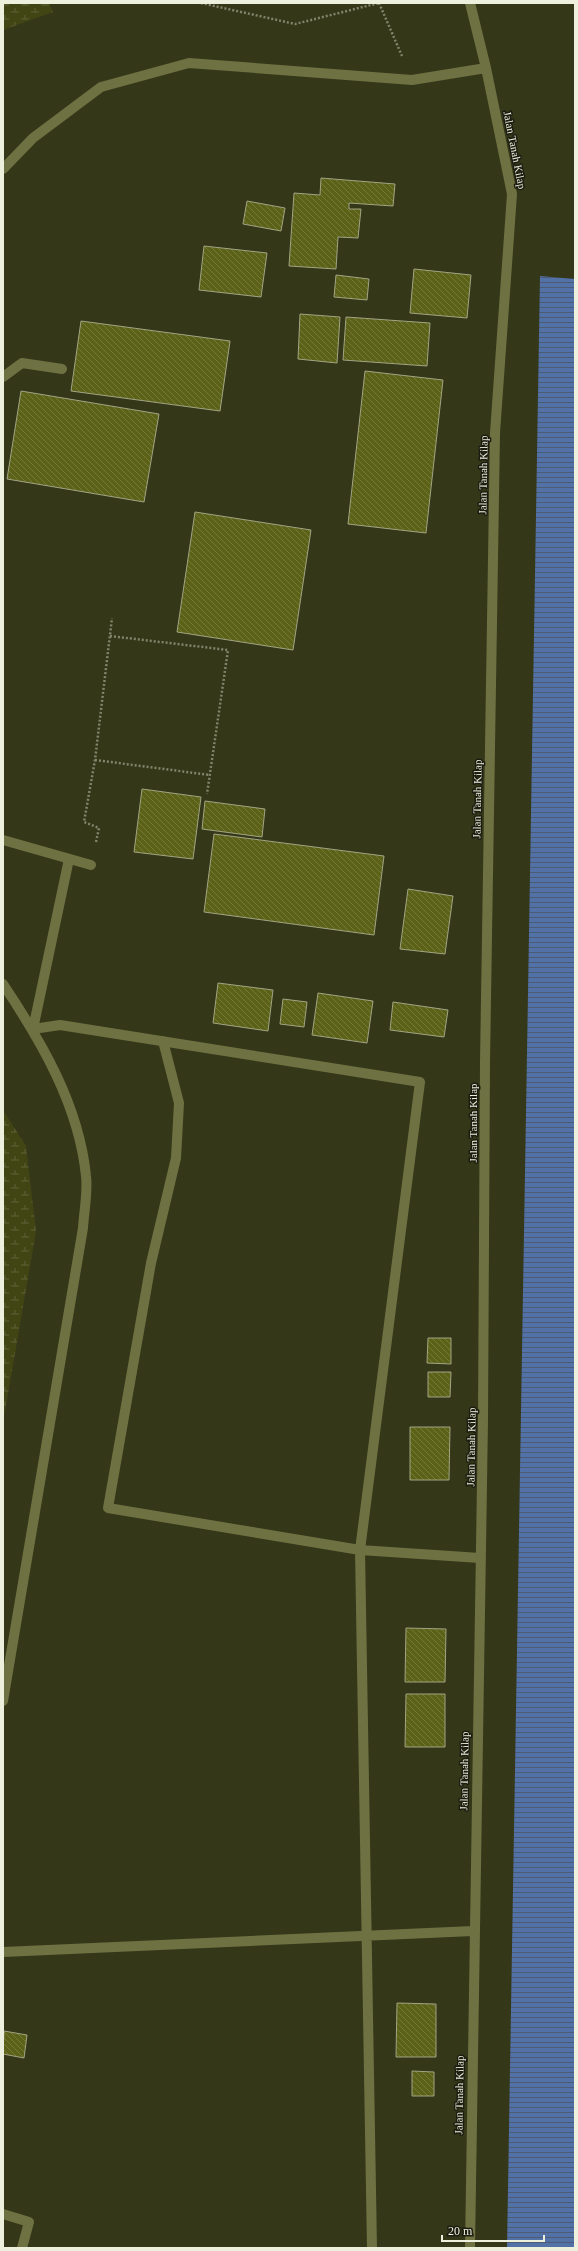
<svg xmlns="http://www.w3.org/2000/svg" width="578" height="2251" font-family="Georgia,serif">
  <defs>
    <pattern id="wetland-marsh" width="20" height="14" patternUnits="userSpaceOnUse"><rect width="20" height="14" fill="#414514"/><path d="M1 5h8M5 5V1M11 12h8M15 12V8" fill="none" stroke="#5d6036"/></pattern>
    <pattern id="water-rules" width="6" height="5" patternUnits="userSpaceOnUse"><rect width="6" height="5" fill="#5171a7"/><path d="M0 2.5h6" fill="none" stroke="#4c5c75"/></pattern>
    <pattern id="building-back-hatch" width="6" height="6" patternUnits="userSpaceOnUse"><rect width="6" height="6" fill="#5c6118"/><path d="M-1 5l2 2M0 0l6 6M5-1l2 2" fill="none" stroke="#747839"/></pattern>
  </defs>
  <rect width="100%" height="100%" fill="#353719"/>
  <path fill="url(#wetland-marsh)" d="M3,3H49L53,12L3,30Z
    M3,1110L26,1146L36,1231L3,1423Z"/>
  <path fill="url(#water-rules)" d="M540,276L575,279V2248H507Z"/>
  <path fill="url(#building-back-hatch)" stroke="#a1a583" d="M321,178L395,184L393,206L349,203V209H361L358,238L338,237L336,269L289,266L294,193L320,195Z
    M247,201L285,208L281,231L243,224Z
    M204,246L267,253L261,297L199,290Z
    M414,269L471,275L467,318L410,313Z
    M336,275L369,279L367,300L334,297Z
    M300,314L340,317L337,363L298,359Z
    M346,317L430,323L427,366L343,360Z
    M81,321L230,341L220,411L71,391Z
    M365,371L443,380L426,533L348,524Z
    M21,391L159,414L144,502L7,479Z
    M195,512L311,530L293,650L177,632Z
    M142,789L201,797L193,859L134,852Z
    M205,801L265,809L262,837L202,829Z
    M214,834L384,856L374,935L204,912Z
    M408,889L453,896L445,954L400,949Z
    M218,983L273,990L268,1031L213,1023Z
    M318,993L373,1001L367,1043L312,1035Z
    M283,999L307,1002L304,1027L280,1024Z
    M393,1002L448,1010L444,1037L390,1030Z
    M428,1338H451V1364L427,1363Z
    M428,1372H451L450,1397H428Z
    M410,1427H450L449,1480H410Z
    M406,1628L446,1629L445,1682H405Z
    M406,1694H445V1747H405Z
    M397,2003L436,2004V2057H396Z
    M4,2031L27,2035L24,2058L3,2054Z
    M412,2071L434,2072V2096H412Z"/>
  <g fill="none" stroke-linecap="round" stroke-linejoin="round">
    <path stroke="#82846b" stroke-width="2.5" stroke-dasharray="2 2" stroke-linecap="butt" d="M201,3L295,24L379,3
      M379,3L402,56
      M110,636L228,650L207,794
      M95,760L210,775
      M96,842L99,828L84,822L95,760L112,618"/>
    <path stroke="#6e7242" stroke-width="10" d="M470,3L486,68L512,194L495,433L485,1062L483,1420L470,2248
      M3,169L33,138L101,87L189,63L412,80L486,68
      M3,377L22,363L62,369
      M3,840L91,865
      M69,859L33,1029L60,1025L420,1082L360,1550L372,2248
      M3,984C41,1041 79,1105 86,1176C88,1192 84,1211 83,1228L3,1701
      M163,1041L179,1103L176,1158L151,1263L108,1508L360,1550L480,1558
      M3,1952L473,1931
      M3,2214L29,2222L22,2248"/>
  </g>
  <g text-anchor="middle" stroke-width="3" stroke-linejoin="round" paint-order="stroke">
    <g font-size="11" fill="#eef0de" stroke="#1c1d10">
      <text transform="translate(515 150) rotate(79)" y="4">Jalan Tanah Kilap</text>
      <text transform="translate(483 475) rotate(-89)" y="4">Jalan Tanah Kilap</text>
      <text transform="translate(477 799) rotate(-89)" y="4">Jalan Tanah Kilap</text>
      <text transform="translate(473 1123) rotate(-90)" y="4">Jalan Tanah Kilap</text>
      <text transform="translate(471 1447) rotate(-89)" y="4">Jalan Tanah Kilap</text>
      <text transform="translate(464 1771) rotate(-89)" y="4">Jalan Tanah Kilap</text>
      <text transform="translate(459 2095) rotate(-89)" y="4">Jalan Tanah Kilap</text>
    </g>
  </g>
  <rect width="578" height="2251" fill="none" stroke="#eef0de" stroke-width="8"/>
  <path d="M442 2235v6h102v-6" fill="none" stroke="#eef0de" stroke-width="2"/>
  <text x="448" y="2235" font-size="12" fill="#eef0de" stroke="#1c1d10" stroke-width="3" paint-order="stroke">20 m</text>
</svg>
